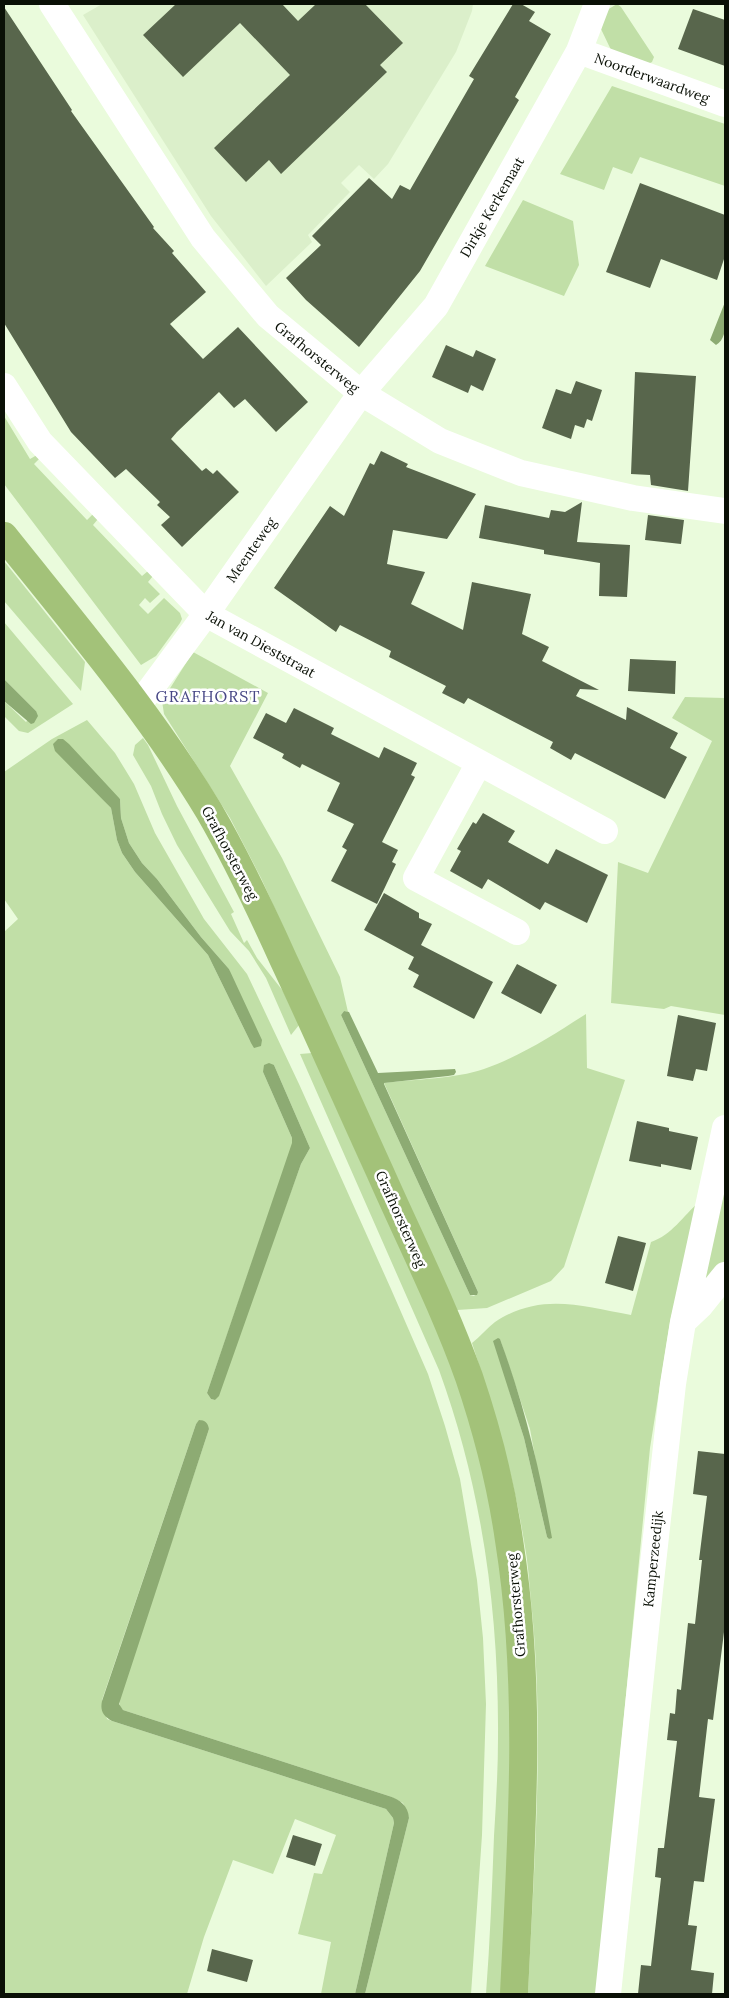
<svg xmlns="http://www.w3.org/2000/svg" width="729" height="1998" font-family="Lora,serif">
  <rect width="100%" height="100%" fill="#eafbdc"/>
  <path fill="#dbefca" d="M102,4H473L472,11L456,52L388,164L374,179L359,165L341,183L350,192L308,235L312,242L266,286L211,216L83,15Z"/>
  <path fill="#c1dfa7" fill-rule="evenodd" d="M617,4L621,7L654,57L652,62L648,64L612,52L601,29L607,10Z
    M612,86L725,124V186L640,157L632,174L613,167L604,190L560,174Z
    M523,200L573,221L579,265L564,296L485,266Z
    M4,416L30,459L37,455L40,458L34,464L87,520L93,514L98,519L93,525L142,576L148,571L153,576L148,582L160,594L150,603L145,598L139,605L148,614L164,598L180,613L182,619L180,623L156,656L141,665L4,484Z
    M4,561L85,662L81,691L4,601Z
    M4,622L73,704L28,733L19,731L4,716V701L26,722L36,711L4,679Z
    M193,652L268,693L230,766L282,858L340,977L348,1012L344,1011L341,1015L470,1295L474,1296L478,1292L384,1083C416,1079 455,1079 484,1069C521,1056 553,1035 586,1014L587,1068L625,1080L564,1267L551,1281L487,1308L457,1310L261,878L230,818L164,714L162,701Z
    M685,697L725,698V1015L671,1006L664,1009L611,1003L618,862L648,873L712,741L672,718Z
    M87,720L115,753L134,784L155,833L204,919L247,974L299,1084L391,1289L428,1374L445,1426L460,1479L477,1580L483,1638L486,1704L482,1835L471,1994H365L409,1818L403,1803L389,1796L123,1710L120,1707L119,1700L209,1429L200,1420L196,1424L102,1700L107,1719L112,1721L386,1809L393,1818L394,1823L355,1994H321L331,1942L298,1934L314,1873L322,1874L336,1835L295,1819L273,1874L233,1860L204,1937L187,1994H4V932L18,919L4,899V772L52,739ZM85,779L120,799L121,818L129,843L142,863L157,879L201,937L229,969L251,1043L208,955L135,872L122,853L117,840L111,808ZM274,1065L310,1148L301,1164L215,1400L211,1399L207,1393L293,1143L292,1138L263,1072Z
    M143,738L148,745L177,806L234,912L231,914L244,943L247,940L257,958L283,991L299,1025L291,1035L266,978L249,951L230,931L177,845L162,814L151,786L133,755L135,745Z
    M312,1053C338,1112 364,1170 391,1228C408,1267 428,1305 443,1344C462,1393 477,1444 488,1495C523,1659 507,1828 502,1994H486C490,1941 492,1889 494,1836C496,1803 498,1770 498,1738C499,1612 482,1488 439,1370L300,1054Z
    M725,1179V1260L706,1289H701Z
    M699,1202L670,1322L650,1448L597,1994H528C534,1863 545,1732 531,1601C529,1581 528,1561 524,1541C513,1473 493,1408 472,1343C480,1337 487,1328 495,1322C541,1292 581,1306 631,1315L651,1242C672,1235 683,1216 699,1202ZM500,1339L530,1429L550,1539L547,1537L524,1438L509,1390Z"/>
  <path fill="#8dab73" d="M725,302C725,315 729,338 716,345L710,340Z
    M4,679L36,711L38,716L34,723L31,724L4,701Z
    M58,739H63L69,744L120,799L121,818L129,843L142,863L157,879L201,937L229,969L262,1040L261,1046L254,1048L251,1043L208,955L135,872L122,853L117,840L111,808L55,751L53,744Z
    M344,1011L349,1012L378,1073L455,1069L456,1072L454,1075L448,1076L384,1083V1084L478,1292L477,1295H470L341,1015Z
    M269,1063L274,1065L310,1148L301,1164L219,1396L215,1400L211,1399L207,1393L292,1143V1138L263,1072L264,1065Z
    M498,1338L500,1339C524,1404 540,1470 552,1538L549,1539L547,1537L524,1438L493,1341Z
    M199,1420C205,1420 208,1423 209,1429L119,1704L123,1710L389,1796C400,1800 408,1805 409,1818L365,1994H355L394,1823L393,1818L386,1809L112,1721C103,1716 100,1711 102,1701L196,1424Z"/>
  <path fill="#58664c" d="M176,4H282L298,21L316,4H365L403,43L380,65L387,72L281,174L269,160L246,182L214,148L290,75L240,23L183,77L143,35Z
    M513,4H521L535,12L529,21L551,34L515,97L519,100L420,271L359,347L306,300L286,278L321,245L312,236L369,178L392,199L400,185L410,190L474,79L469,76Z
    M4,7L72,110L71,111L154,227L153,228L174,251L172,253L206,292L170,324L203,359L238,327L308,402L276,432L245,399L234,408L219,392L177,432L171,439L202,471L206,468L213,474L217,470L239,492L182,547L161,525L170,517L157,505L160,502L126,469L115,478L71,432L4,323Z
    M693,9L725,20V66L678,49Z
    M640,183L725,215V256L717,280L661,259L650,288L606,272Z
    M446,345L473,357L476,350L496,359L483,391L471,385L468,393L432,377Z
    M635,372L696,376L688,491L651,485L650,475L631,474Z
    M576,381L602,390L592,421L587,419L584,428L575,425L571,439L542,428L556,389L571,394Z
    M381,451L408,464L406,467L476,494L447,539L393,530L387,564L425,572L411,604L463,630L472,582L531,594L522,634L549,647L542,661L599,690L580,689L576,696L626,720L627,707L678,733L670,748L687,757L665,799L575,753L571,760L550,748L553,742L468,698L464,704L442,693L446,686L389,657L391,651L340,625L336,632L274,588L330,506L344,516L370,463L374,465Z
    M582,502L577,542L630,545L627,597L599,596L600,563L544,554V550L479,538L485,505L549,518L551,510L565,512Z
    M648,515L684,520L681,544L645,540Z
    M630,659L676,661L675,694L628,691Z
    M294,708L334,728L331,734L379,758L384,747L417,763L411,775L415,777L382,842L398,850L392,862L396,864L377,904L331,881L347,850L342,847L354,824L327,811L340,783L302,764L300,768L282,758L284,754L253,738L266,713L286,723Z
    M483,813L515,831L508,842L548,864L556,849L608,875L587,923L545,902L540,910L488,879L482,889L450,871L461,851L457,849L473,822L476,824Z
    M384,893L419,913V918L432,924L421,945L493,982L474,1019L413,987L419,975L408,969L414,957L364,930Z
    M517,964L557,985L541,1014L501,993Z
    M678,1015L716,1023L707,1071L696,1069L693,1081L667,1076Z
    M637,1121L669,1128V1131L698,1137L691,1170L661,1164V1167L629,1161Z
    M618,1236L646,1243L633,1291L605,1283Z
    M698,1451L725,1454V1624L713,1720L708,1719L699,1797L715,1799L704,1882L694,1881L688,1925L697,1926L691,1970L714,1973L712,1994H638L641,1965L651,1966L661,1878L655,1877L658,1848H664L677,1741L667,1740L670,1713L675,1714L677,1689L681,1690L688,1623L695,1624L702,1560H699L707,1496L693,1494Z
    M293,1835L322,1844L315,1866L286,1857Z
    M212,1949L253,1960L247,1982L207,1971Z"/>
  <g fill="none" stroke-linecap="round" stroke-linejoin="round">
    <path stroke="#fff" stroke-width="26" d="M52,4L203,238L268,316L361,393L440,441L521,473L633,498L725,511
      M579,51L725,104
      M4,386L40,442L206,614L605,831
      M138,706L206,614L361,393L436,306L579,51L597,4
      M479,763L416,878L517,932
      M683,1322L701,1305L725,1275
      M608,1994L650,1590L673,1384L683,1322L725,1128"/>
    <path stroke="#a3c279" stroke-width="28" d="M4,536C75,625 150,713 209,811C237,859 261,910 284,961C317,1031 348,1102 380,1172C410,1240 444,1307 469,1377C487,1430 501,1484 509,1540C533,1690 521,1844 514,1994"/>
  </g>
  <g text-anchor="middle" stroke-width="5" stroke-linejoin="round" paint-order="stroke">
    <g font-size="14" fill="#0a1006" stroke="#fff">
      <text transform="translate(652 78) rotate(20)" y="5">Noorderwaardweg</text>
      <text transform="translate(492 207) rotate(-60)" y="5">Dirkje Kerkemaat</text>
      <text transform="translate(317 357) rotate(39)" y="5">Grafhorsterweg</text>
      <text transform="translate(251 550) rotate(-55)" y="5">Meenteweg</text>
      <text transform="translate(261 644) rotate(29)" y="5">Jan van Dieststraat</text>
      <text transform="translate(230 853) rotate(62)" y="5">Grafhorsterweg</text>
      <text transform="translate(401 1219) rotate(66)" y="5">Grafhorsterweg</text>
      <text transform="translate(653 1559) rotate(-84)" y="5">Kamperzeedijk</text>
      <text transform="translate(516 1605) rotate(-95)" y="5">Grafhorsterweg</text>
    </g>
    <g font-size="16" letter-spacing="1" fill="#484886" stroke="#fff">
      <text x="208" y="702">GRAFHORST</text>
    </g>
  </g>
  <rect width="729" height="1998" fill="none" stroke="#0a1006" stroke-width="10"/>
</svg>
